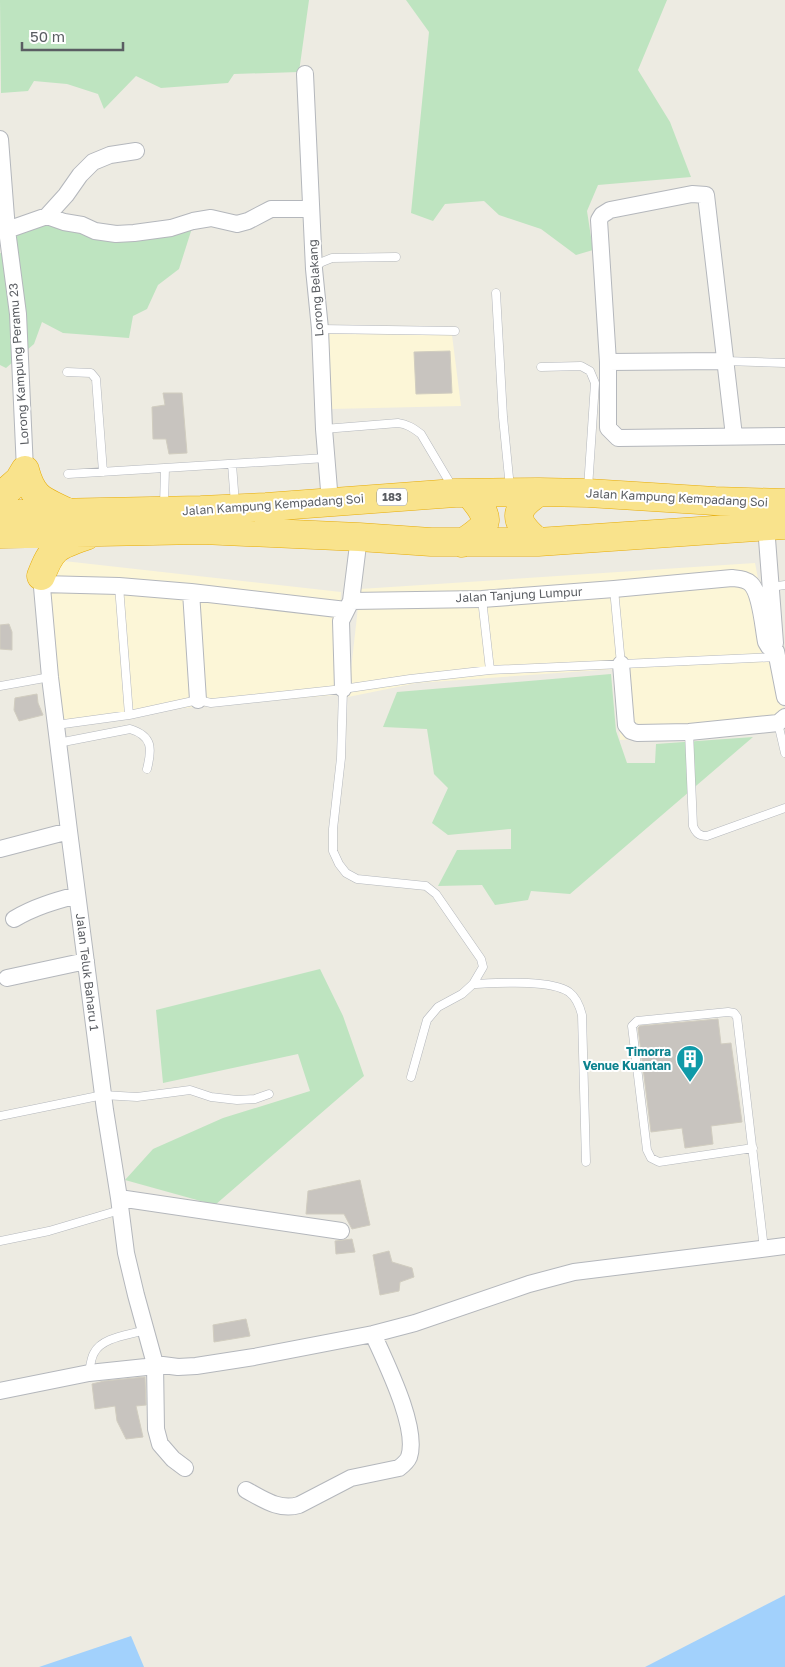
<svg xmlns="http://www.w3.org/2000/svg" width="785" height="1667" font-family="'Golos Text',sans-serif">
  <rect width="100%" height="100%" fill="#edebe2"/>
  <path fill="#fcf6d7" d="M327,334L452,335L461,406L331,409Z
    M55,560L341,592L336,695L173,709L63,728L49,576Z
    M755,563L785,716V729L620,740L615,669L417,683L348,697L360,589Z"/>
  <path fill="#bee4c0" d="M0,0H309L299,72L234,74L228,83L161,88L136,76L104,109L98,94L67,84L34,81L28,91L1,93Z
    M406,0H667L638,70L670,122L691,177L598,185L587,211L593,250L576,255L541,229L499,215L484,201L445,204L433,221L411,213L429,32Z
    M48,221L100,237L193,225L179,269L158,285L147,309L133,316L129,338L63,333L42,322L34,344L6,368L0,365V253L17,256L13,234Z
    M611,674L616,731L627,763H655L656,744L753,737L570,894L531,891L528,900L495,905L482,885L438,886L457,850L511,849V829L448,835L432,823L448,788L434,774L427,729L383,727L397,692Z
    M320,969L343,1016L364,1076L215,1205L125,1180L153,1149L223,1118L310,1091L298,1054L163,1083L156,1010Z"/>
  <path fill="#a2d1fc" d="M785,1595V1667H645Z
    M131,1636L144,1667H39Z"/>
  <path fill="#c8c4bf" stroke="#d1cdc0" d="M450,351L452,393L416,394L414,352Z
    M163,393H182L187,453L169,454L166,439H153L152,407L165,405Z
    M9,624L12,632V650L0,649V625Z
    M37,694L38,703L43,715L19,721L14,710L15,698Z
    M718,1019L721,1044L731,1043L742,1122L711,1126L713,1144L685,1148L682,1128L651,1132L638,1028L640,1026Z
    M360,1180L370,1225L352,1229L344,1214H306L308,1191Z
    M352,1239L355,1252L336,1254L335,1241Z
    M389,1251L392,1262L412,1268L414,1277L400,1282L399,1291L380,1295L373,1255Z
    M246,1319L250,1336L214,1342L213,1325Z
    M145,1377L146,1405L136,1406L143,1437L126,1439L117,1421L115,1406L95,1409L92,1384L104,1381Z"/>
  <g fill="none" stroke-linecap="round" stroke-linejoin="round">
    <defs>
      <path id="lane" d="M315,267L322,262L332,258L396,257
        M496,293L503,417L510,488
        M320,329L455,331
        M725,361L785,363
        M541,367L581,366L590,371L595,383L588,488
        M67,372L91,373L96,379L103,472
        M324,429L398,423C407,424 413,428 421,434L453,488
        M232,464L235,504
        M68,474L326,458
        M164,506L165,468
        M119,586L129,715
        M771,587L785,585
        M614,589L621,664
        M482,599L490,670
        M0,686L50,677
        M343,689L341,758L333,829V851L339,864L346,873L357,879L426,886L436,894L481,959L483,967L473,984L462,994L438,1007L427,1020L411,1077
        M778,723L785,753
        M56,725L129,715L198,700L211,703L343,689L410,679L490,670L776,657
        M689,732L693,826C696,833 699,836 707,836L785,808
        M58,743L130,729C153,736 152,749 147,769
        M473,984C497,983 550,979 569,992C577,998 580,1007 582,1015L586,1162
        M0,1116L103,1095L137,1097L190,1090L211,1097L237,1100L255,1099L269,1094
        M753,1148L659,1162L651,1158L647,1150L632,1026L637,1021L728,1012L734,1013L737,1017L764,1249
        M0,1241L49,1231L120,1210
        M89,1373C90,1367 91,1358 94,1353C102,1337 130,1335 145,1330"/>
      <path id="street" d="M305,74L314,269L320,329L324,429L330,502
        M0,139L7,230L18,314L25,470
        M47,216L66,195L80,175L93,162L110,155L136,151
        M7,230L47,216L64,222L82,225L95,231L116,234L134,233L171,228L193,221L211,218L237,224L248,221L271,209H311
        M608,362L725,361
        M734,436L706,195L692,194L610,210L602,215L599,220L608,362V428L618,438L785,436
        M766,526L775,643
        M359,537L351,601L482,599L614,589L732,578C739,579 746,579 751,584C761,594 763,627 766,642L769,647L776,651L785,697
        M41,576L50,677L69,831L105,1110L119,1198L126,1253L136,1295L155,1364L156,1429L160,1444L173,1459L185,1468
        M42,584L119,586L191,592L346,610
        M191,592L198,700
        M621,664L626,725L631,731L637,733L689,732L778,723L785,717
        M343,689L341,621L351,601
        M0,849L69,831
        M14,919C34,907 55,901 77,895
        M7,978L86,961
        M119,1198L341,1231
        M0,1391L89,1373L146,1367L155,1364L178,1367L196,1366L254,1357L373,1334L415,1323L529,1284L574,1272L785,1246
        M246,1490C263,1499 279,1511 299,1505L351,1478L399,1468C403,1465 407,1462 409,1457C419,1428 385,1361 373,1334"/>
      <path id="highway" d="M25,470C33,500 43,500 69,513
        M0,497L19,480L25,470
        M0,514L201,510L266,507L455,493L539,492L588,493L715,501L785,503
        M0,534L202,530L359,537L431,542H538L785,525
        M538,542C513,521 512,510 539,492
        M462,543C492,524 491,519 469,493
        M41,576C52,547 57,546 86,536"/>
    </defs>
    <use href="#lane" stroke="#b4b7bc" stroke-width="9"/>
    <use href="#street" stroke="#b4b7bc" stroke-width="18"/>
    <use href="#highway" stroke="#e7ac07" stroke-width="29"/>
    <use href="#lane" stroke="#fff" stroke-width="8"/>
    <use href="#street" stroke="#fff" stroke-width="16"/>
    <use href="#highway" stroke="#f9e38c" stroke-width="28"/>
  </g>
  <defs>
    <symbol id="building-pin" viewBox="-11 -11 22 30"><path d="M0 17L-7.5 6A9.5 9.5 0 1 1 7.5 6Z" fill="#0f9aa8" stroke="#fff"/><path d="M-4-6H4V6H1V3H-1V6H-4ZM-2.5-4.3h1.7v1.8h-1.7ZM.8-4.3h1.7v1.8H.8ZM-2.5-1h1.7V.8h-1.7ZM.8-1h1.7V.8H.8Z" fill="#fff"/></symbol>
  </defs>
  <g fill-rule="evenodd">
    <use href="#building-pin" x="674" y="1043" width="32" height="43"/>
  </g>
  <g text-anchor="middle" stroke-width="4" stroke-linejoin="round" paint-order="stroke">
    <rect fill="#fff" stroke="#8c8e91" stroke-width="1" x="377" y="488.5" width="30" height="17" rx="4"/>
    <g font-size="11" font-weight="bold" fill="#5a5d62">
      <text x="392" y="501">183</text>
    </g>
    <g font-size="12" fill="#5a5d62" stroke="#fff">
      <text transform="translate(316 288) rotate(-94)" y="4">Lorong Belakang</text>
      <text transform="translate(19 364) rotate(-94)" y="4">Lorong Kampung Peramu 23</text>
      <text transform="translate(677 498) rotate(3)" y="4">Jalan Kampung Kempadang Soi</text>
      <text transform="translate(273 505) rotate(-4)" y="4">Jalan Kampung Kempadang Soi</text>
      <text transform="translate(519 595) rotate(-3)" y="4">Jalan Tanjung Lumpur</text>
      <text transform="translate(87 972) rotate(83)" y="4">Jalan Teluk Baharu 1</text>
    </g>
    <g font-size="12" font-weight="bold" fill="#0d838f" stroke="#fff" text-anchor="end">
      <text x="671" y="1056">Timorra<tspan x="671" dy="14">Venue Kuantan</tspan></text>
    </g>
  </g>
  <path d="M22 42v8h101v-8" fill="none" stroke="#5a5d62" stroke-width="2.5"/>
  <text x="30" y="42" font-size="15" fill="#5a5d62" stroke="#ffffff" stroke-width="4" paint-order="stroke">50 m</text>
</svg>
